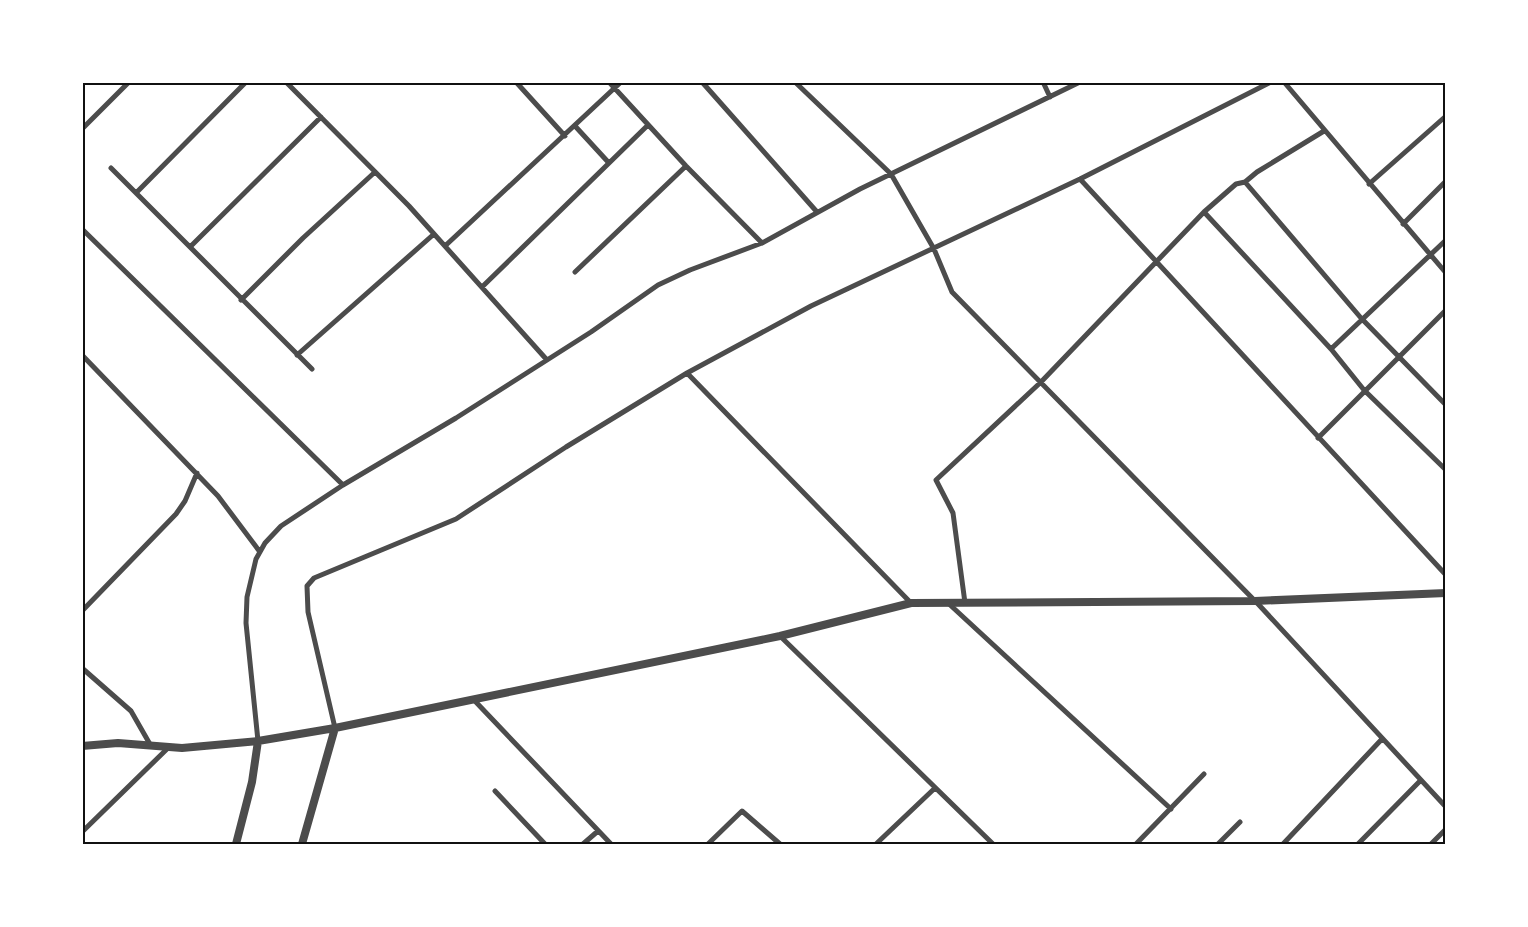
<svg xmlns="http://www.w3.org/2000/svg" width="1528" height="927" font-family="'Titillium Web',sans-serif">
  <rect width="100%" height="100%" fill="#fff"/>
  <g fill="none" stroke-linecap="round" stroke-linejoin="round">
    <path stroke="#4c4c4c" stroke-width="5" d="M286,82L409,206L547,360
      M516,82L565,136
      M609,82L686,166L762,243
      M702,82L817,212
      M795,82L891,174L934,249L952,292L1259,605L1446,807
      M1043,82L1050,97
      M1284,82L1446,273
      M575,126L609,163
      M82,129L129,82
      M111,168L312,369
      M1080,179L1446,575
      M1245,182L1361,318L1446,405
      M1369,184L1446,116
      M136,193L246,82
      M1204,212L1331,349L1364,390L1446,470
      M1403,224L1446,181
      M82,229L343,485
      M191,246L321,117
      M445,246L621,82
      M575,272L686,166
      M482,287L648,125
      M241,300L303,238L375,172
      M1331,349L1446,240
      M82,355L218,496L260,552
      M297,355L434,234
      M687,373L911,603
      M1318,438L1446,310
      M948,603L1171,809
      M965,603L953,513L936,480L1041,382L1204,212L1236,184L1245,182L1257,172L1324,131
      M82,611L176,514L185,501L197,473
      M780,636L993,844
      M82,668L131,711L151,746
      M473,699L611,844
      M335,728L308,612L307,586L314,578L456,519L566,447L687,373L811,306L1080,179L1271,82
      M258,741L246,623L247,597L256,559L265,543L281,526L343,485L456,418L591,332L658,285L690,270L762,243L860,189L1080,82
      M495,791L545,844
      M82,832L168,748
      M583,844L598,831
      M708,844L742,811L780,844
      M876,844L935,788
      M1136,844L1204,774
      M1218,844L1240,822
      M1283,844L1382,739
      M1358,844L1420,781
      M1431,844L1446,829"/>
    <path stroke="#4c4c4c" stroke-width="8" d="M82,746L118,743L182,748L258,741L335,728L780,636L911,603L1255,601L1446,593
      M236,844L252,782L258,741
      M302,844L335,728"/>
  </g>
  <rect width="1528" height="927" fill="none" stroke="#ffffff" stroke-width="168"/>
  <rect x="84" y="84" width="1360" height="759" fill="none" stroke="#111" stroke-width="2"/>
</svg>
